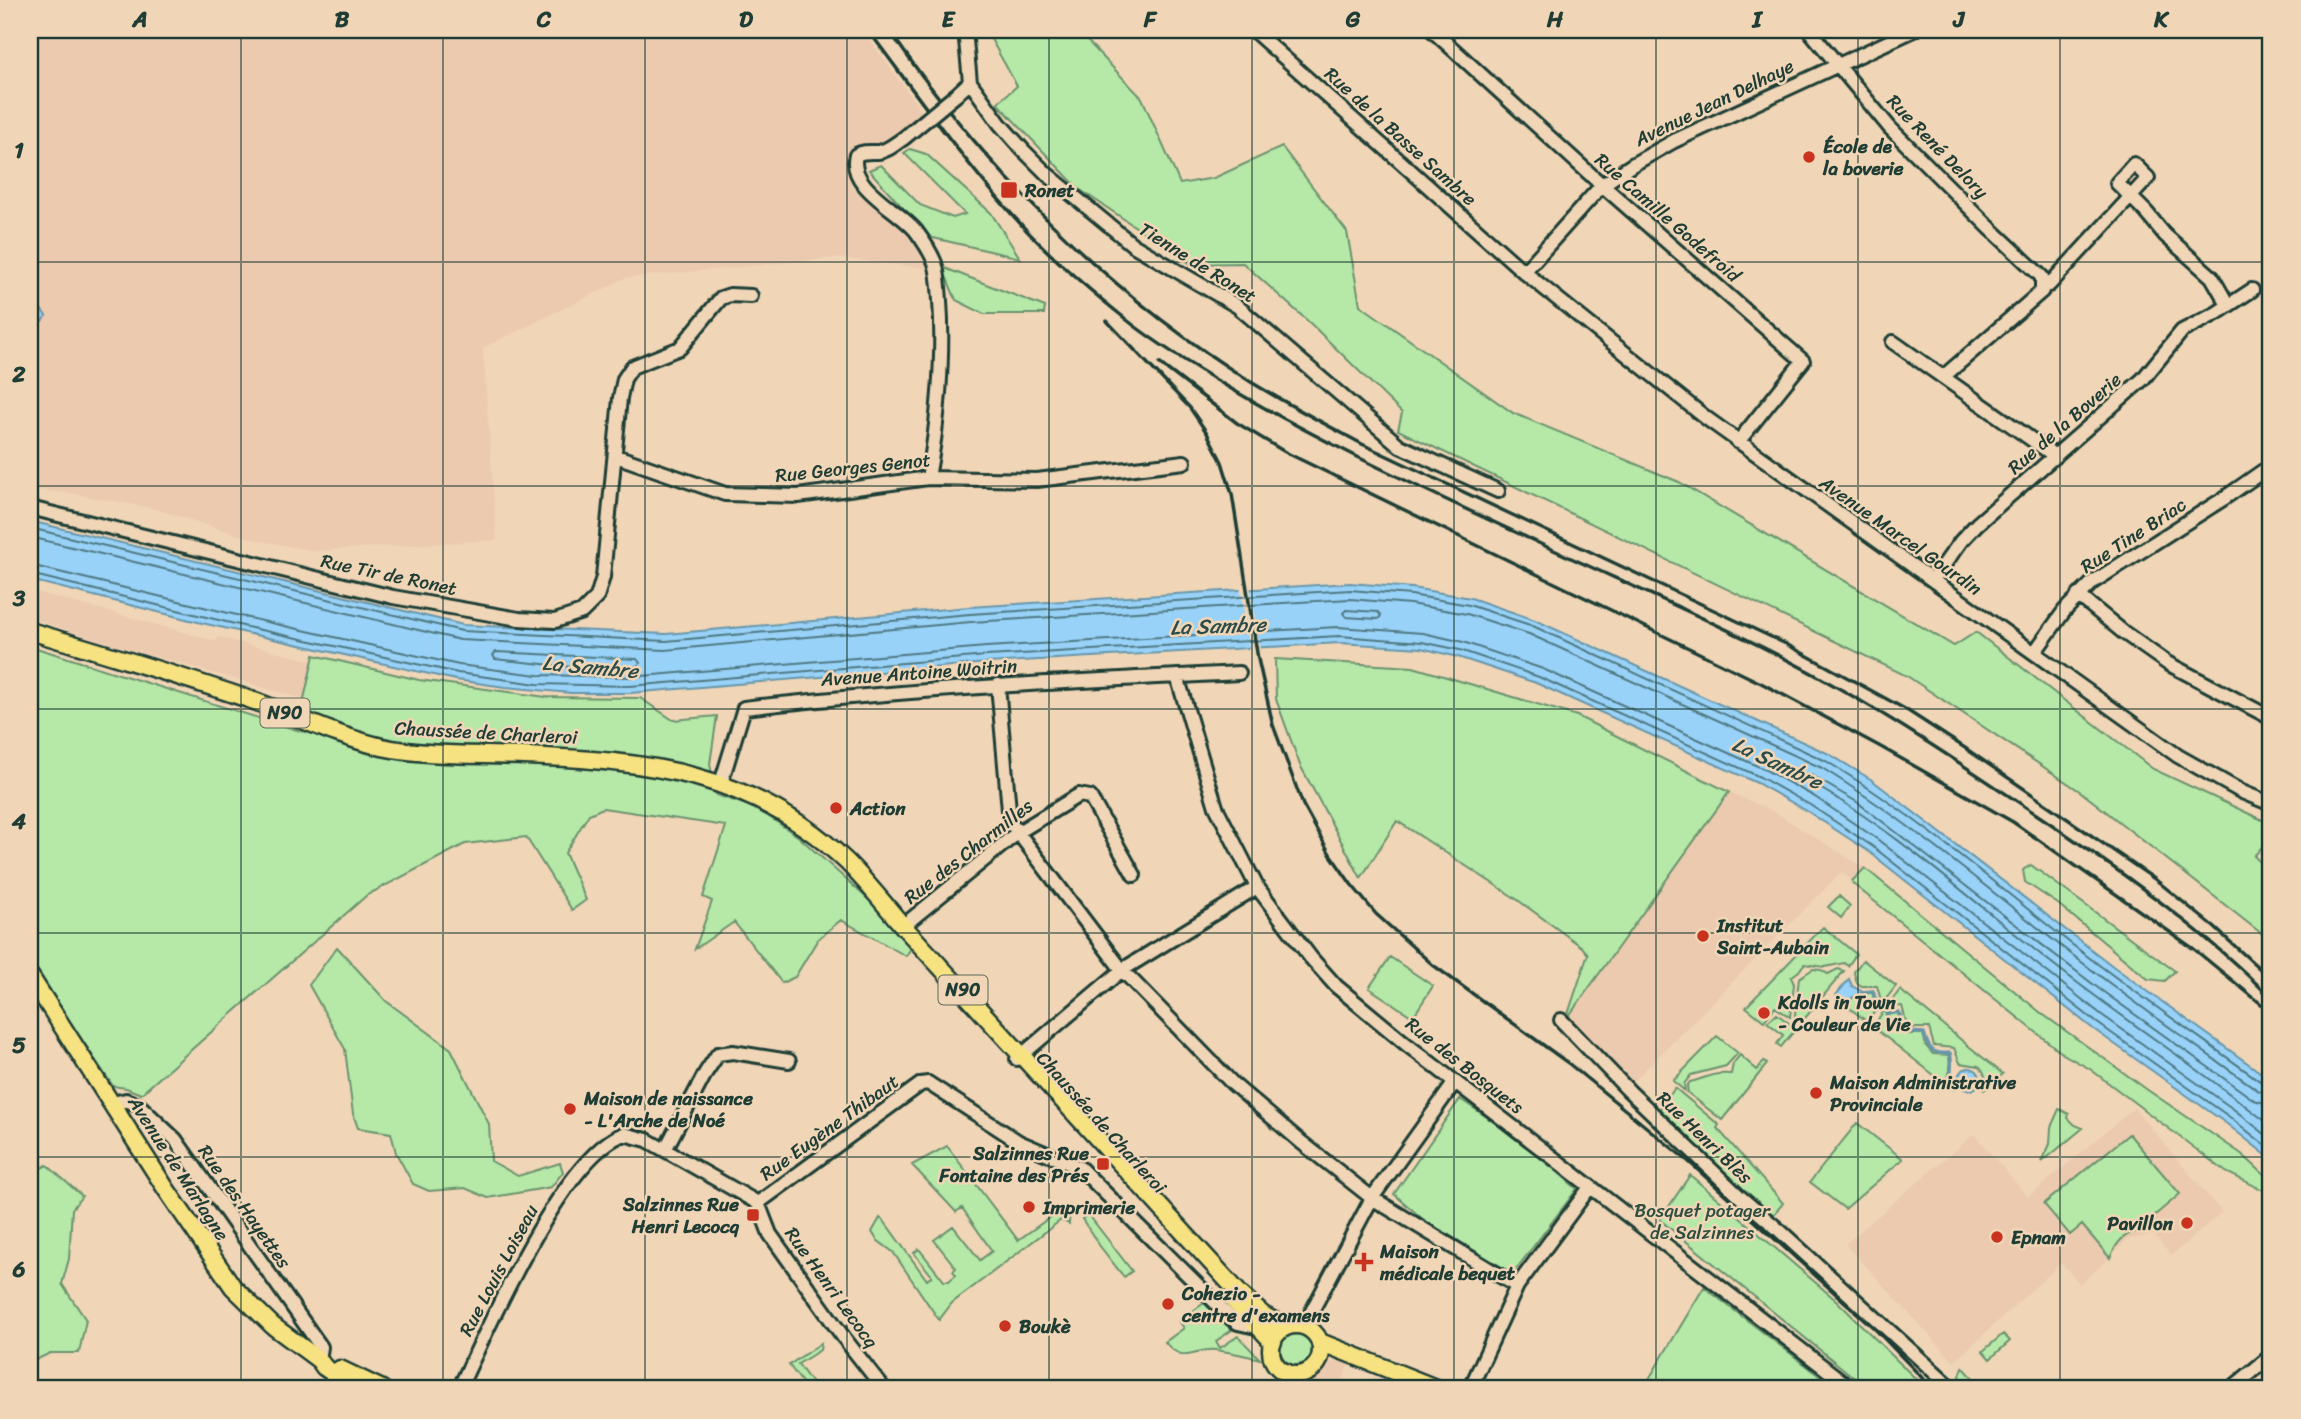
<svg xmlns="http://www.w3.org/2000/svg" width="2301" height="1419" font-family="Sriracha,sans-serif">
  <rect width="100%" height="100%" fill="#f0d6b7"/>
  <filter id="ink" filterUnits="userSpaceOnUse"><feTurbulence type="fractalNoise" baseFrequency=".0143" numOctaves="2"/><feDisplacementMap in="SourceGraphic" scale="14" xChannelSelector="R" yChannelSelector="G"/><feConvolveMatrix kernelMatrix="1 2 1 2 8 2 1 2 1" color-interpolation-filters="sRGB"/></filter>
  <g filter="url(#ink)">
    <path fill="#eccaaf" d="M30,30H863L923,113L901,129L886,144H859L844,157L853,187L911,235L926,268L837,258L626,278L483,348L497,540L313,551L256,540L151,508L68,493L30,490Z
      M30,590L216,641L218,637L313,661L304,699L112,644L30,618Z
      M1729,792L1769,809L1865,868L1852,881L1842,872L1628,1087L1566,1020Z
      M2134,1108L2222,1212L2171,1256L2154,1235L2127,1239L2110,1258L2080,1284L2061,1263L1954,1362L1845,1244L1974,1134L2028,1197Z
      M1338,1361L1349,1363L1340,1389H1308L1312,1376L1317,1371L1327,1363Z"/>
    <path fill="#b6e8a8" stroke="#6a926e" stroke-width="2" d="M986,30H1077L1142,98L1180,184L1214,178L1282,147L1347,232L1360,305L1513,413L1679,482L1954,646L1976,632L2153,769L2271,824V837L2254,856L2271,873V941L2081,792L1907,676L1398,430L1402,413L1311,324L1243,263L1191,264L1079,189L997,103L1017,86Z
      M910,149L926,154L991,213L1020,258L929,237L869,170L881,165L920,205L953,218L965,214L904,153Z
      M942,267L1045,307L1044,314H984L956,300Z
      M30,646L303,732L304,699L314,655L419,680L546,697L640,698L673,720L717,716L710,764L716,795L756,808L799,837L881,911L911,948L906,956L841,920L818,939L795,977L782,983L734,922L695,949L712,901L703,897L726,826L603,808L589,814L565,853L586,900L572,910L526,837L465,844L367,895L141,1094L126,1088L113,1086L30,963Z
      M1275,659L1413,667L1577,716L1729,792L1566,1020L1588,954L1582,947L1515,898L1397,821L1361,878L1300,765L1276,699Z
      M2031,865L2175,971L2165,981L2148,979L2058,904L2025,882L2023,870Z
      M1865,868L2041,1013L2149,1091L2243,1155L2271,1181V1194L2226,1172L2090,1069L2063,1054L1853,884L1852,881Z
      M1839,896L1850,906L1841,918L1828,907Z
      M1823,927L1856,954L1848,966L1844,963L1825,967L1804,964L1799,971L1791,977L1794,984L1790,1017L1775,1007L1764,1021L1746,1007Z
      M337,947L386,1001L451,1049L489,1124L491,1161L518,1176L560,1163L563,1172L551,1187L488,1198L465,1188L429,1191L413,1184L396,1153L391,1133L358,1128L353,1114L345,1049L309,985Z
      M1390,957L1433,986L1413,1017L1369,988Z
      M1863,960L1896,986L1882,1004L1877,986H1862L1857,983L1854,972Z
      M1813,969L1821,970L1828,974L1838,969L1844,971L1781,1047L1777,1044L1783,1035L1767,1022L1777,1014L1790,1024L1794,1023L1799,978Z
      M1900,990L2003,1074L1984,1090L1982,1088C1987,1080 1986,1073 1979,1066L1960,1063L1954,1048L1934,1046L1929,1028H1913L1907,1025L1902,1006L1887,1007Z
      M1872,992L1876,1006L1878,1005L1880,1007L1866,1021L1846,1005L1853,997Z
      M1884,1010L1886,1015L1898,1013L1901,1027L1908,1034H1923L1926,1046L1933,1054L1949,1055L1950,1071L1944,1083L1873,1027Z
      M1717,1036L1738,1053L1726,1066L1691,1075L1684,1084L1685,1091L1673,1081Z
      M1740,1055L1757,1070L1764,1061L1767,1064L1722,1120L1688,1093L1687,1086L1690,1082C1705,1079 1712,1072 1731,1074L1733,1064Z
      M1675,1088L1719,1125L1717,1128L1783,1203L1771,1218L1656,1114Z
      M1460,1099L1521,1140L1577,1189L1517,1268L1510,1272L1425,1221L1394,1194Z
      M2059,1109L2069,1114L2068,1118L2075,1125L2083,1128L2042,1162L2050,1144L2051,1127Z
      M1857,1123L1903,1159L1845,1209L1810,1182Z
      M2129,1134L2180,1194L2154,1216L2157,1229C2131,1231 2120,1233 2110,1258L2082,1225L2070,1235L2044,1204Z
      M947,1146L1018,1240L1063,1208L1070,1210L1069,1224L1061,1220L952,1303L939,1320L893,1252L877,1240L872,1232L880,1218L884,1221L927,1280L932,1276L914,1253L919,1249L944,1281H949L956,1275L953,1271L956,1268L934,1240L953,1226L980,1260L992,1251L962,1208L956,1212L912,1165Z
      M47,1165L82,1196L72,1209L69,1259L62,1284L86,1320L79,1353H50L30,1363V1174Z
      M1690,1175L1837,1301L1926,1389H1868L1660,1220Z
      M1088,1214L1132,1271L1124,1277L1099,1245L1082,1219Z
      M1704,1287L1837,1389H1643Z
      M1204,1303L1232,1330L1216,1341L1220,1348L1238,1336L1260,1359C1246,1356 1231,1352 1216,1350C1194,1347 1184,1366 1165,1342L1184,1328L1179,1321Z
      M1280 1349a16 16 0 1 1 32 0a16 16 0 1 1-32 0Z
      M2003,1334L2010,1341L1990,1359L1983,1351Z
      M821,1343L820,1350L798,1364L816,1389H807L789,1365Z
      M1963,1367L1964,1368L1983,1389H1962L1960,1376Z"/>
    <path fill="#98d2f8" stroke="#6896aa" stroke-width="2" d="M30,265C41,275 32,285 33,298L46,316L42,321L37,319L30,312Z
      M30,521L463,625L666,634L969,607L1350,583L1412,588L1471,598L1535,620L1829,754L1872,780L2114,967L2271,1080V1159L2227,1124L2092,1028L1868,851L1807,811L1757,783L1536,683L1458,657L1421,648L1339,643L988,663L630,693H571L505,687L456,680L202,623L30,580Z
      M1849,979L1852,986L1861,991L1862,993L1853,997L1847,1003L1836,995Z
      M1958 1079a11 11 0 1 1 22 0a11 11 0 1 1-22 0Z"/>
    <path fill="#f0d6b7" d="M1250,586L1260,650L1250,651L1240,587Z"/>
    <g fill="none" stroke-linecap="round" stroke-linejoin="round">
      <path stroke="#4f7982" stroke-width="2" d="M30,528L462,631L666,641L970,614L1350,590L1411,595L1469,605L1533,626L1826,761C1914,814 1993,882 2074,946C2136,994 2201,1038 2264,1084L2271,1085
        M30,537L460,640L665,650L971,622L1350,599L1410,604L1467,614L1529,634L1822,768C1910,822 1989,890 2070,953C2131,1001 2196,1046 2259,1091L2271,1094
        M30,565L249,618L459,665L538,675L630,677L986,647L1338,627L1423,633L1463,642L1543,669L1764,769L1815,797L1877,839L2102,1015L2236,1111L2271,1139
        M30,574L247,627L458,673L537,684L630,686L987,656L1339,636L1422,642L1460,650L1539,677L1760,777L1810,805L1872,846L2096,1022L2231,1118L2271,1150
        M1346,610L1378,612L1381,616L1378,619L1346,617L1343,613Z
        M496,652L637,659L640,663L638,666L629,667H571L495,659L493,655Z
        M2271,1105L2254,1100L2098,988L1857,802L1809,774L1805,776L1806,780C1896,830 1972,901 2053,964C2124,1020 2201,1069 2271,1126"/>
      <path stroke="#6896aa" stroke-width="3.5" d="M1862,992L1873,991L1877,1006
        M1886,1013L1899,1012L1903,1027L1907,1032L1924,1033C1928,1049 1933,1055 1950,1053C1954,1066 1947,1079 1954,1089"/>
      <defs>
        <path id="minor" d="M1253,30L1524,272L1706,418L2178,756L2242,792L2271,804
          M1432,30L1602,185L1803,361L1738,442
          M1809,30L1890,128L1991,229L2042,277V284
          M970,82L1000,124L1023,150L1047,174L1133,245L1237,306L1400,446L1498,491
          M956,95L970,82L965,30
          M904,138C896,143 888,151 878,152C869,152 864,151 856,155C847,187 898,209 916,231C922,239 931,253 935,263C939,275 939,289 940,301C944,355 938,424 928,478
          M1524,272L1602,185L1632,165L1674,141L1914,30
          M2042,284L2049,285L2148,178L2134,164L2117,183L2146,212L2165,235L2212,277L2228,305
          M1893,342L2055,456
          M1943,377L2042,291V284
          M616,456L725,494L798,496L928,478L1037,480L1184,462
          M30,508L393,597L519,619L555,621L582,612L597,597L603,577L620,398L624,379L632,367L680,348L721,298L730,295L751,296
          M1933,580L1961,541L1977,524L2143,379L2182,331L2217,313L2252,290
          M2078,595L2123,632L2167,663L2271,718
          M2034,653L2065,610L2093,582L2223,499L2263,471H2271
          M1177,676L1216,807L1257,887L1311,958L1336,986L1406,1044L1852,1389
          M998,685L1010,822L1122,970L1233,1084L1301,1142L1372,1198L1517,1286
          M721,783L744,708C909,689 1074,681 1239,673
          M903,926L1017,833L1079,795L1090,797L1134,875
          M1561,1020L1629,1091L1739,1196L1779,1230L1953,1389
          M1017,1059L1122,970L1257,887
          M112,1103L126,1100L140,1106L175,1139L321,1347L319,1360
          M665,1150L706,1072L718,1054L733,1052L789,1061
          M758,1203L921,1084L928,1083L1019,1142L1080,1168L1232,1319L1238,1323L1256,1327
          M1304,1326L1372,1198L1455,1082
          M459,1389C488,1329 562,1156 624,1134L647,1140L758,1203L770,1234L844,1338L884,1389
          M1470,1389L1517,1286L1590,1187
          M2231,1389L2271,1356"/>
        <path id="major" d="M30,631C106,654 182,676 257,702C298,717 339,737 382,747C423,756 480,754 524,756C648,761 753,772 847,862C867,882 884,904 903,926L1240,1294L1263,1315L1286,1327
          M30,976L166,1189L233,1287L273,1326L319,1360L324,1367L356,1389
          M1233,1300L1273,1342
          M1271 1350a25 25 0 1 1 50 0a25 25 0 1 1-50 0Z
          M1320,1342L1438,1389
          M340,1369L382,1389
          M1286,1372L1293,1389"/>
      </defs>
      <use href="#minor" stroke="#1f3d34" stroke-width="18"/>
      <use href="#major" stroke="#1f3d34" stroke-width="21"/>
      <use href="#minor" stroke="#f0d6b7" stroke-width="12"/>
      <use href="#major" stroke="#f6e281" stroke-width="16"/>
      <path stroke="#1f3d34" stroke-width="3.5" d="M868,30C920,99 970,171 1030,234C1060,265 1093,293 1127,320C1154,342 1184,360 1213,378C1315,440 1423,489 1530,539C1632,587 1737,630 1835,686C1911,729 1982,778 2054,826C2130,878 2207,933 2271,998
        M889,30C985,169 1107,292 1251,382C1287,404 1325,424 1362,444L1786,644L1905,709L1965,748L2156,880L2214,927L2271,979
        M1107,321L1190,408L1207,433L1222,462L1232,494L1258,659L1273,725L1303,805L1330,854L1351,884L1376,914L1433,965L1568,1063L1689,1162L1875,1329L1933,1389
        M1159,363L1237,423L1285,452L1763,684L1879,746L2013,822L2194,949L2271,1012"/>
      <defs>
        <path id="minor-bridge" d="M904,138L956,95"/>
      </defs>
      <use href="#minor-bridge" stroke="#1f3d34" stroke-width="18" stroke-linecap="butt"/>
      <use href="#minor-bridge" stroke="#f0d6b7" stroke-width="12"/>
    </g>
  </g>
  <path fill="none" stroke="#1f3d34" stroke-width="2" stroke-opacity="0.55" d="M241,30V1389M443,30V1389M645,30V1389M847,30V1389M1049,30V1389M1252,30V1389M1454,30V1389M1656,30V1389M1858,30V1389M2060,30V1389M30,262H2271M30,486H2271M30,709H2271M30,933H2271M30,1157H2271"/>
  <g fill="#c8321e" stroke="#f0d6b7" stroke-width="2.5">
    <circle cx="1809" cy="157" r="7"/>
    <rect x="1000" y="181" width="18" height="18" rx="3.5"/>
    <circle cx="836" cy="808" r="7"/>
    <circle cx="1703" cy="936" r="7"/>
    <circle cx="1764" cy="1013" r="7"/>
    <circle cx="1816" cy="1093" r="7"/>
    <circle cx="570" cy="1109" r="7"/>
    <rect x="1096" y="1157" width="14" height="14" rx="3.5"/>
    <circle cx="1029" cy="1207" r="7"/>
    <rect x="746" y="1208" width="14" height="14" rx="3.5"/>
    <circle cx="2187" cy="1223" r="7"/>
    <circle cx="1997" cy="1237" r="7"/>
    <path d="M1360.5 1251.5h7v7h7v7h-7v7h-7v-7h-7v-7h7z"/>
    <circle cx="1168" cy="1304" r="7"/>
    <circle cx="1005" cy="1326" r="7"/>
  </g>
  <g text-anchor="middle" stroke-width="5" stroke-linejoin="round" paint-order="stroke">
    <g fill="#f0d6b7" stroke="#5e6b5b" stroke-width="2">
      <rect x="260.5" y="698.5" width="49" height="29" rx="5"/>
      <rect x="938.5" y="975.5" width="49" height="29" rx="5"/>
    </g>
    <g font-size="18" font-weight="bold" fill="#1f3d34">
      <text x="285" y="719">N90</text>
      <text x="963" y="996">N90</text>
    </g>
    <g font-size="19" fill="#1f3d34" stroke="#f0d6b7">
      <text transform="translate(1714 102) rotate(-26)" y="7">Avenue Jean Delhaye</text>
      <text transform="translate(1401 136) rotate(42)" y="7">Rue de la Basse Sambre</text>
      <text transform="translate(1938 146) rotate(46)" y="7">Rue René Delory</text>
      <text transform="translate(1668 217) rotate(41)" y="7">Rue Camille Godefroid</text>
      <text transform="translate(1198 262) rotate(32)" y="7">Tienne de Ronet</text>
      <text transform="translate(2064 423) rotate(-41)" y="7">Rue de la Boverie</text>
      <text transform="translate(853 467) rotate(-6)" y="7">Rue Georges Genot</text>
      <text transform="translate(1901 535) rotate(35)" y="7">Avenue Marcel Gourdin</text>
      <text transform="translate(2133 535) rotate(-33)" y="7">Rue Tine Briac</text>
      <text transform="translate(389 574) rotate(12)" y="7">Rue Tir de Ronet</text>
      <text transform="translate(919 672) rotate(-4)" y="7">Avenue Antoine Woitrin</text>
      <text transform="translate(486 732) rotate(3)" y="7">Chaussée de Charleroi</text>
      <text transform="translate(968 851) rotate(-38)" y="7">Rue des Charmilles</text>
      <text transform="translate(1465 1065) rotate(38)" y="7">Rue des Bosquets</text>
      <text transform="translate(1102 1122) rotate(48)" y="7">Chaussée de Charleroi</text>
      <text transform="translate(829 1127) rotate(-36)" y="7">Rue Eugène Thibaut</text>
      <text transform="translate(1705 1137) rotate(44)" y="7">Rue Henri Blès</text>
      <text transform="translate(179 1168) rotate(57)" y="7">Avenue de Marlagne</text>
      <text transform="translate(245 1206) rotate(55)" y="7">Rue des Hayettes</text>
      <text transform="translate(498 1270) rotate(-62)" y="7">Rue Louis Loiseau</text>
      <text transform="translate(832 1287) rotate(54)" y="7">Rue Henri Lecocq</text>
    </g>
    <g font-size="19" font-weight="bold" fill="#1f3d34" stroke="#f0d6b7" text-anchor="start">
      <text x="1823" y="153">École de<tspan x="1823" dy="22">la boverie</tspan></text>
      <text x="1025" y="197">Ronet</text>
      <text x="850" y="815">Action</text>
      <text x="1717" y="932">Institut<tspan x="1717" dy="22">Saint-Aubain</tspan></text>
      <text x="1778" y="1009">Kdolls in Town<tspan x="1778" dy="22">- Couleur de Vie</tspan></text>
      <text x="1830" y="1089">Maison Administrative<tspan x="1830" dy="22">Provinciale</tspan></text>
      <text x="584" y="1105">Maison de naissance<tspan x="584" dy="22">- L'Arche de Noé</tspan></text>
      <text x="1089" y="1160" text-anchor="end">Salzinnes Rue<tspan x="1089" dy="22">Fontaine des Prés</tspan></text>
      <text x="739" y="1211" text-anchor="end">Salzinnes Rue<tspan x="739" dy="22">Henri Lecocq</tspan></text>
      <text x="1043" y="1214">Imprimerie</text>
      <text x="2173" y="1230" text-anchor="end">Pavillon</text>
      <text x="2011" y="1244">Epnam</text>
      <text x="1380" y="1258">Maison<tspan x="1380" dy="22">médicale bequet</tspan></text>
      <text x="1182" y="1300">Cohezio -<tspan x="1182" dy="22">centre d'examens</tspan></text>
      <text x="1019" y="1333">Boukè</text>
    </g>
    <g font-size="19" fill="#2e4e40" stroke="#f0d6b7">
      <text x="1702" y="1217">Bosquet potager<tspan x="1702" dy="22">de Salzinnes</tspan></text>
    </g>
    <g font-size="21" font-style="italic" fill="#2b4c48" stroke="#f0d6b7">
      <text transform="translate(1218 626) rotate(-2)" y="7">La Sambre</text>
      <text transform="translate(590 667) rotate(5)" y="7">La Sambre</text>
      <text transform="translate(1777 763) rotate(25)" y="7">La Sambre</text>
    </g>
  </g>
  <rect width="2301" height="1419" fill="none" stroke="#f0d6b7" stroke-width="77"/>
  <rect x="38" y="38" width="2224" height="1342" fill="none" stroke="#1f3d34" stroke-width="2.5"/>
  <g font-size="23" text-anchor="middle" font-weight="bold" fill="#1f3d34">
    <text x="140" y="27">A</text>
    <text x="342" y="27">B</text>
    <text x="544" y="27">C</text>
    <text x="746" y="27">D</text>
    <text x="948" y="27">E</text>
    <text x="1150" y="27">F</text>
    <text x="1353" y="27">G</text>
    <text x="1555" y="27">H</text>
    <text x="1757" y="27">I</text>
    <text x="1959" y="27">J</text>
    <text x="2161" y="27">K</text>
    <text x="19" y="158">1</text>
    <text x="19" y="382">2</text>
    <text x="19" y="606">3</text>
    <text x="19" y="829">4</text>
    <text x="19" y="1053">5</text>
    <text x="19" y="1277">6</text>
  </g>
</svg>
